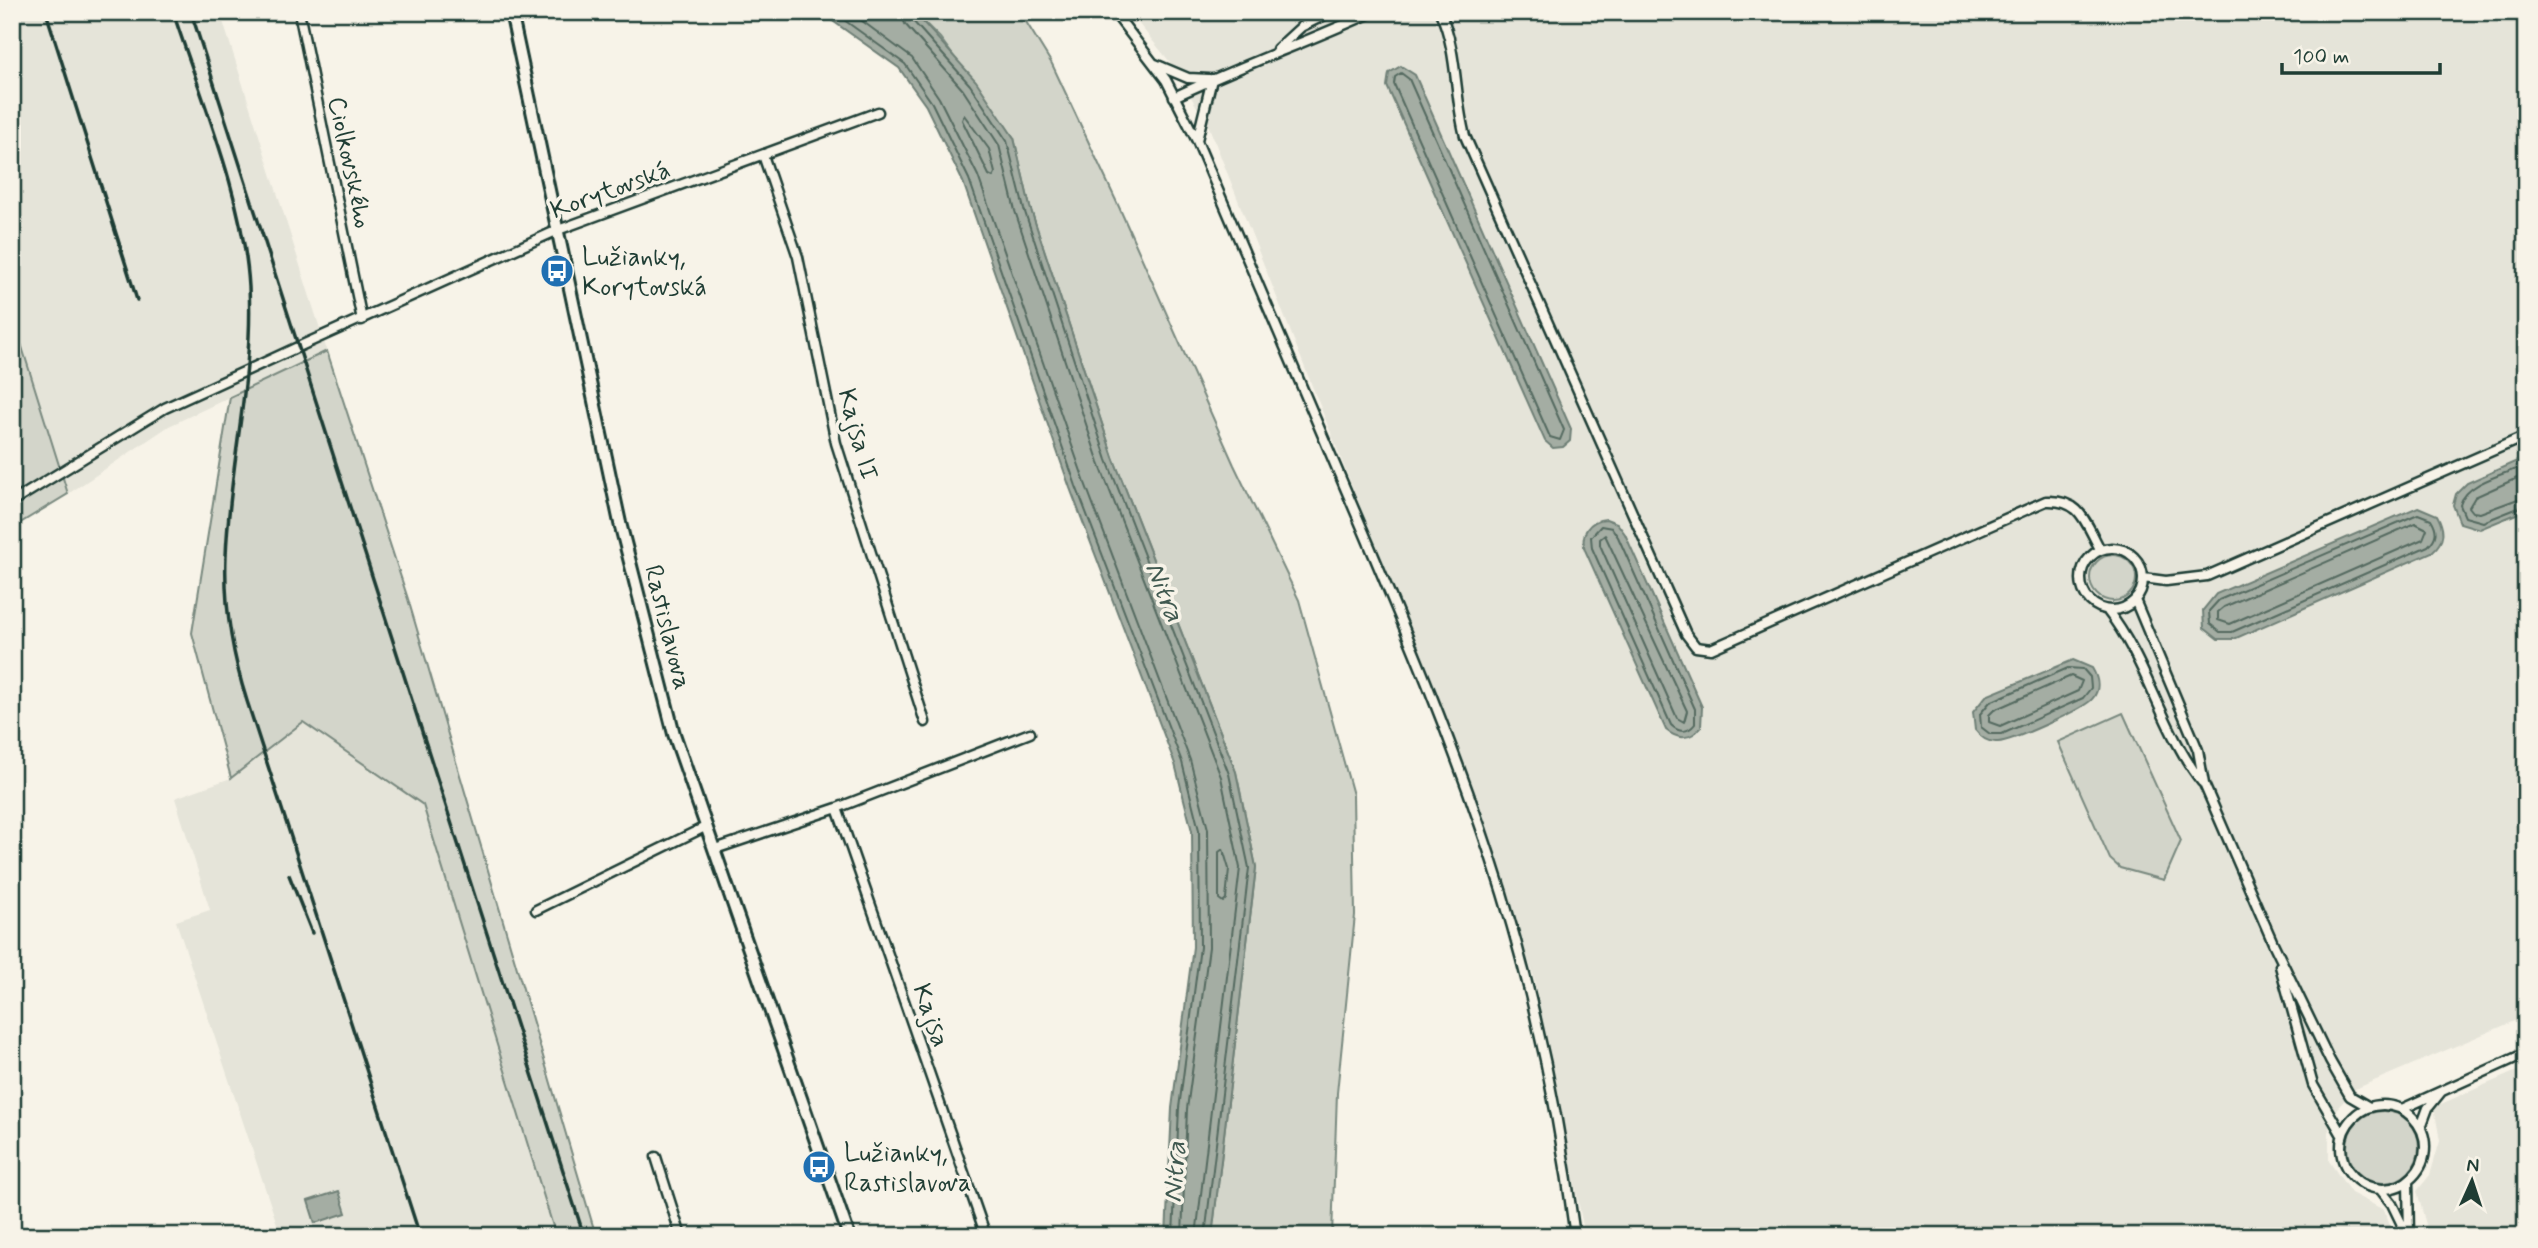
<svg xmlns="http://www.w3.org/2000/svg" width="2538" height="1248" font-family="Mynerve,sans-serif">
  <rect width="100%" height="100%" fill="#f7f3e8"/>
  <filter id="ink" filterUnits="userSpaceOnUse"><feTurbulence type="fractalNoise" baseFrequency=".0143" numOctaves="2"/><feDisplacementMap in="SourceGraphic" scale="14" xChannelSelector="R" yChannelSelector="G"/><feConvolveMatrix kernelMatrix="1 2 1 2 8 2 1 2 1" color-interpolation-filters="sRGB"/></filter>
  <g filter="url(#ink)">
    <path fill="#e5e4d9" d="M12,12H220L327,351L169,426L68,494L12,315Z
      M1129,12H2526V1016L2355,1089L2329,1117V1161L2351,1193L2384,1210L2394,1236H1585L1533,974L1467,775L1209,127L1170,62Z
      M303,722L423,805L556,1236H281L176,921L210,910L175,798L231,778Z
      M2526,1067V1236H2429L2417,1191L2430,1175L2440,1141L2434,1107Z"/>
    <path fill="#d3d5ca" stroke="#79897f" stroke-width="2" d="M914,12H1020L1052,64L1119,207L1234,465L1299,600L1353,795L1355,915L1337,1093L1332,1236H1212L1256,867L1236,772L1113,457L1030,207L1014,138L940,38Z
      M12,315L68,494L12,528Z
      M327,351L408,599L596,1236H556L423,805L303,722L231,778L192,633L230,397Z
      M2090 578a23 23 0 1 1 46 0a23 23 0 1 1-46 0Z
      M2123,713L2181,841L2164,880L2120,868L2110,859L2058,742Z
      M2347 1147a36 36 0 1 1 72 0a36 36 0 1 1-72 0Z"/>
    <path fill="#a4ada3" stroke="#6f8077" stroke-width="2" d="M820,12H914L976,81L1014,138L1030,207L1113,457L1236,772L1256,867L1212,1236H1166L1172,1108L1193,947L1192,831L1175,764L1070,488L963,182L926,106L899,68Z
      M1401,66L1415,75L1571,429L1570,441L1563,447L1553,448L1545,441L1387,86L1389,73Z
      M2526,457V510L2480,529L2460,523L2453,505L2456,494L2467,483Z
      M2418,507L2437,515C2445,530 2445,541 2432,552L2234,639H2218L2204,628L2203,610L2216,594Z
      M1606,519L1617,523L1625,534L1702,707L1701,727C1691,740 1678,740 1666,730L1585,550C1580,534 1589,520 1606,519Z
      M2073,660L2092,668C2098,678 2101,688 2093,698C2085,709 2012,741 1998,742C1988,743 1981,738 1975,730L1973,712L1986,696Z
      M339,1191L346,1213L315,1223L308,1201Z"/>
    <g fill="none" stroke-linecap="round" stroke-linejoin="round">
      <path stroke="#546a60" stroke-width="2" d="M833,12L905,64L932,103L969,179L1076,486L1182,762L1199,830L1200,947L1179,1108L1173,1236
        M850,12L912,58L939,98L978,176L1085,483L1190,760L1208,829L1209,947L1187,1109L1182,1236
        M901,12L905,24L963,90L999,145L1015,211L1099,463L1221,777L1240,868L1196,1236
        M910,12L912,20L970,85L1007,141L1024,209L1107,460L1229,774L1249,868L1205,1236
        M1401,73L1409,79L1564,430L1560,440L1550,437L1394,84L1395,77Z
        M964,115L989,149L995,173L993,177L989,175L962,120Z
        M2526,465C2506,474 2466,482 2460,505L2465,517L2483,522L2526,505
        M2526,474L2475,497L2469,507L2473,512L2480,513L2526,496
        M2418,514L2431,519C2438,530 2437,538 2428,546L2232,632H2220L2210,624L2209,611L2219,600Z
        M2415,523L2427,529L2423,539L2230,624L2218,620V612L2224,607Z
        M1601,526L1612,528L1618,537L1695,709V724C1688,733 1679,733 1671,725L1592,548L1591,537Z
        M1605,535L1687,711L1684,722L1677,718L1600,545V539Z
        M2068,668L2083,669L2090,677L2091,688L2083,698L2002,734H1990L1981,727L1980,714L1990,702Z
        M2071,676L2082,681L2078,691L2000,726L1989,722V715L1994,710Z
        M1223,849L1229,869L1226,899L1223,902L1219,899V852Z"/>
      <defs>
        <path id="street" d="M299,12L362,320
          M1114,12L1166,80L1197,141C1247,259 1298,377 1348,495C1404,626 1460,757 1502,893C1536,1004 1560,1121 1575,1236
          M1440,12C1458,51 1454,95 1465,136L1686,634L1696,647L1711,649L2046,501C2081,499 2085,522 2100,549
          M1277,49L1301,27L1331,12
          M1155,64L1188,78L1209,79
          M1174,97C1240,66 1307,42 1373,12
          M1197,140L1212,79
          M763,155L798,257L836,443L925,722
          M12,502L165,408L298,347L558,230L878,112
          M2081 579a31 31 0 1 1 62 0a31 31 0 1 1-62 0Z
          M2143,578L2166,581L2207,576L2526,436
          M2135,600L2198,750L2204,784L2273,943L2330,1061L2350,1096L2369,1107
          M2107,610C2148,662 2161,730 2202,782
          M837,808L986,1236
          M715,849L837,808L1030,733
          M536,910L707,826
          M2280,966L2313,1085L2342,1135
          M2341 1147a42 42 0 1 1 84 0a42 42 0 1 1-84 0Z
          M2402,1109L2526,1053
          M2421,1127L2428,1108L2441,1092
          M656,1157L681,1236
          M2408,1182L2409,1236
          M2380,1189L2392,1204L2407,1235"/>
        <path id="secondary" d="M511,12L620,523L674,734L849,1236"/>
      </defs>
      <use href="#street" stroke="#1f3d34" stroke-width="13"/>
      <use href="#secondary" stroke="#1f3d34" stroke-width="16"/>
      <use href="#street" stroke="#f7f3e8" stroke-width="8"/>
      <use href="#secondary" stroke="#f7f3e8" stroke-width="10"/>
      <path stroke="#1f3d34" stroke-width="3.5" d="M46,12L137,300
        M173,12C201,98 244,198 249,287C254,377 229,466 226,556C224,606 232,654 247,701L420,1236
        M191,12L584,1236
        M289,875L312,933"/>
    </g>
  </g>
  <defs>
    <symbol id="bus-disc" viewBox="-11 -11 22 22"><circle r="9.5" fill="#1f6fb2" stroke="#f7f3e8"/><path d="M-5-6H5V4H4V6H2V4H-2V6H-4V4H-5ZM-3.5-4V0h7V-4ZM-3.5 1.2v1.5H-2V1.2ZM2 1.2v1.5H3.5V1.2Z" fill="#fff"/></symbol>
  </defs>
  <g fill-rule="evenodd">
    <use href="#bus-disc" x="538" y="252" width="38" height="38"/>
    <use href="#bus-disc" x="800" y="1148" width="38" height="38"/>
  </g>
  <g text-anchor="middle" stroke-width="7" stroke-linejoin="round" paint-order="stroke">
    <g font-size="26" fill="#1f3d34" stroke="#f7f3e8">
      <text transform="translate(351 162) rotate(78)" y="9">Ciolkovského</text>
      <text transform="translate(610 189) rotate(-20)" y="9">Korytovská</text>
      <text transform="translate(859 434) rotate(75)" y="9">Kajsa II</text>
      <text transform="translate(669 627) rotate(76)" y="9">Rastislavova</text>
      <text transform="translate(932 1015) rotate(71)" y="9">Kajsa</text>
    </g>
    <g font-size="26" fill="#1f3d34" stroke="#f7f3e8" text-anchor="start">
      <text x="582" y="265">Lužianky,<tspan x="582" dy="30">Korytovská</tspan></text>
      <text x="844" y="1161">Lužianky,<tspan x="844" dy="30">Rastislavova</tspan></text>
    </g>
    <g font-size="28" font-style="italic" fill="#405950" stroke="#f7f3e8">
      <text transform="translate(1166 591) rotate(68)" y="10">Nitra</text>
      <text transform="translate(1173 1172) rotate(-86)" y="10">Nitra</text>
    </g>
  </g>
  <rect width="2538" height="1248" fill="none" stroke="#f7f3e8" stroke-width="42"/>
  <rect x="21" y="21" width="2496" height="1206" fill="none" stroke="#1f3d34" stroke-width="2.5" filter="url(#ink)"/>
  <g transform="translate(2472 1181) rotate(3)" stroke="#f7f3e8" stroke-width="5" paint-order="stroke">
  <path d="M0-5L12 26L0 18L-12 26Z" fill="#1f3d34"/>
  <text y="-10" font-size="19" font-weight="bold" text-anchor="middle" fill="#1f3d34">N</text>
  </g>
  <path d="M2282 63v10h158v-10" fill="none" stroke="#1f3d34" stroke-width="3.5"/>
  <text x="2293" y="63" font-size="21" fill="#1f3d34" stroke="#f7f3e8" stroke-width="5" paint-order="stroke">100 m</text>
</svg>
